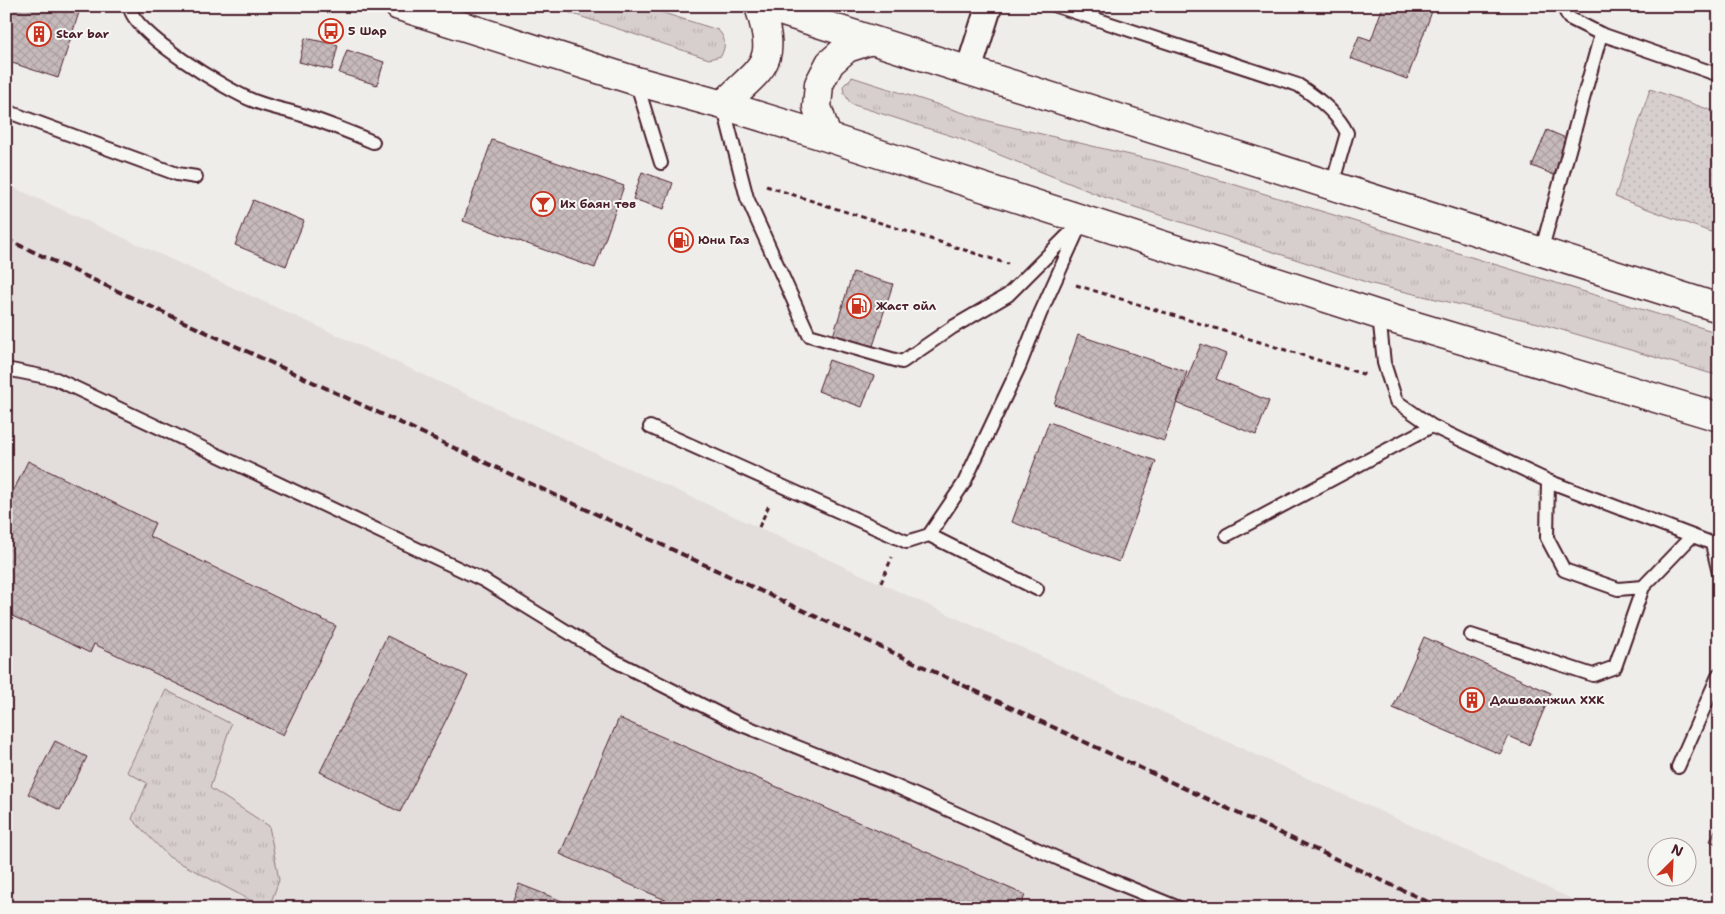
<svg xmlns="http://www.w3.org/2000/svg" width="1725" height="914" font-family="'Shantell Sans',sans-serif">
  <defs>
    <pattern id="grass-tufts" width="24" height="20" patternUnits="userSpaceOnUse" patternTransform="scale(1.25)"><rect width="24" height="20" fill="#d7cfce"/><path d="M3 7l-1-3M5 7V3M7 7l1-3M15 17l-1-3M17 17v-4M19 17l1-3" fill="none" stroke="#bab1b1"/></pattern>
    <pattern id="park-dots" width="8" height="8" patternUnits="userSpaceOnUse" patternTransform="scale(1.25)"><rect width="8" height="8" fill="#d7cfce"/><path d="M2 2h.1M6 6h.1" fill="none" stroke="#bab1b1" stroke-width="1.8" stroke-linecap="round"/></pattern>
    <pattern id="building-cross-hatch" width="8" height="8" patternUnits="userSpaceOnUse" patternTransform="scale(1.25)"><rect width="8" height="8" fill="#c6babb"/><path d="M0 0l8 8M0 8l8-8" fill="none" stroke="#ac9fa1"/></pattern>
  </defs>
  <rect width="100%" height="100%" fill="#efedea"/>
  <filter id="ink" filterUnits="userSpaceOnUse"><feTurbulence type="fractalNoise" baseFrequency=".02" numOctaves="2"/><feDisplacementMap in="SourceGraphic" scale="10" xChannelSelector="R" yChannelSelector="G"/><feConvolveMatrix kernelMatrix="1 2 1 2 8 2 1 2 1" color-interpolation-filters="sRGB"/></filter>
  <g filter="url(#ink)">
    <path fill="#e3dedc" d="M6,184L1592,908H6Z"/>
    <path fill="url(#grass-tufts)" stroke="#90777c" d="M549,6H641L718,30C726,38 726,46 721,56L709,59Z
      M852,77L995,123L1164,163L1719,333V376L1538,323L1372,284L1101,196L958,138L851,104L844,93L843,86Z
      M166,690L231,724L210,788L269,826L279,880L269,908H265L169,857L132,819L147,783L127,772Z"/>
    <path fill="url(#park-dots)" stroke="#90777c" d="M1650,89L1719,113V235L1615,197Z"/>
    <path fill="url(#building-cross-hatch)" stroke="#4a1f2b" d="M6,6H81L58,78L6,61Z
      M1383,6H1434L1407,79L1350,58L1359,36L1371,40Z
      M305,38L338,45L332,70L299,62Z
      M347,50L384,62L377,85L339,73Z
      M1547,130L1568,139L1554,175L1532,166Z
      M492,140L624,186L595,268L463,221Z
      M642,172L673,183L664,209L633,199Z
      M253,200L304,221L286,266L235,245Z
      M853,272L893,284L872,349L833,336Z
      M1078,335L1187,372L1164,441L1054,404Z
      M1201,344L1226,354L1216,379L1269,401L1256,435L1177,403Z
      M829,360L874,376L862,407L818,391Z
      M1049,422L1156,461L1119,562L1012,522Z
      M28,461L155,523L149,536L336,626L283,735L94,644L90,653L6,613V506Z
      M387,636L468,676L400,812L320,772Z
      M1424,637L1551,693L1529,745L1509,736L1500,754L1393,708Z
      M619,718L1025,895L1020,908H684L560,854Z
      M55,741L87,757L60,810L28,794Z
      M1719,822V845L1710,841Z
      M519,884L580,908H510Z"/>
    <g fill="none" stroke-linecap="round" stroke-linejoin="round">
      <defs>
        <path id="service" d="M130,6C129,32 230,92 254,101C269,107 286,110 302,115C326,123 350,132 373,142
          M1056,6L1298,85C1315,96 1338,114 1347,133L1332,185
          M1601,34L1719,75
          M636,81L661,163
          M723,105L747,198L809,335L902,362L953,327L1008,295L1078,225
          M6,111L177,174L196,177
          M1541,252L1601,34L1569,18L1563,6
          M1379,315L1384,363L1396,401L1432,426L1548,481L1719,546
          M6,369L56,379L483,580L615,661L737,723L895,786L1059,859L1179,908
          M650,427L907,542L929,535L964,483L1019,367L1040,314L1083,219
          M1548,481L1547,538L1564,570L1618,589L1643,587L1692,536
          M929,535L1037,589
          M1227,535L1432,426
          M1712,544L1719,573
          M1471,635L1593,675L1615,667L1643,587
          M1678,767L1719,674"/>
        <path id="minor" d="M969,69L989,6"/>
        <path id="trunk" d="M399,6L636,81L723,105L827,137L1379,315L1719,417
          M764,6L1719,308
          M723,105C762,65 779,66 759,6
          M827,137L817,107L819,84L830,63L847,48L869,41"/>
      </defs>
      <use href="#service" stroke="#4a1f2b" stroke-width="16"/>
      <use href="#minor" stroke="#4a1f2b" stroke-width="29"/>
      <use href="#trunk" stroke="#4a1f2b" stroke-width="31"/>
      <path stroke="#4a1f2b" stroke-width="3" stroke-dasharray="5 4" stroke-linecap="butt" d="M766,186L1008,264
        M1076,285L1366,375
        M759,527L770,503
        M881,583L892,557"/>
      <use href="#service" stroke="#f6f6f2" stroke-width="12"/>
      <use href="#minor" stroke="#f6f6f2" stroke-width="25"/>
      <use href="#trunk" stroke="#f6f6f2" stroke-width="28"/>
      <path stroke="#4a1f2b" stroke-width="4" stroke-dasharray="8 4" stroke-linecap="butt" d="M6,239L1441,908"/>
    </g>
  </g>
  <defs>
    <symbol id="bus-ring" viewBox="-11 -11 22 22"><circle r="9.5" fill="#f6f6f2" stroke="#c8321e" stroke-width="1.5"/><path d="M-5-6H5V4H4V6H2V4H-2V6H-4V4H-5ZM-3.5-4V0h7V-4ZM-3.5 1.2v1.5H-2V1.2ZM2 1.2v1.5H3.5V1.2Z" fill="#c8321e"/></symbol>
    <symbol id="building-ring" viewBox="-11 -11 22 22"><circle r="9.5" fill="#f6f6f2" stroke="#c8321e" stroke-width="1.5"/><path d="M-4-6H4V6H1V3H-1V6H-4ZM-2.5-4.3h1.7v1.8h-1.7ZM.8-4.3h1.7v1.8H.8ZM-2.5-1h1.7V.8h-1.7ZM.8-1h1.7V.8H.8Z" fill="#c8321e"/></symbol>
    <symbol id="bar-ring" viewBox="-11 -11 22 22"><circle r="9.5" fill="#f6f6f2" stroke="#c8321e" stroke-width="1.5"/><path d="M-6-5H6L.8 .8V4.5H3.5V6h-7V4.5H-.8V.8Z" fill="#c8321e"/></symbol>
    <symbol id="fuel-ring" viewBox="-11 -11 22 22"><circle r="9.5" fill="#f6f6f2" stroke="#c8321e" stroke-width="1.5"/><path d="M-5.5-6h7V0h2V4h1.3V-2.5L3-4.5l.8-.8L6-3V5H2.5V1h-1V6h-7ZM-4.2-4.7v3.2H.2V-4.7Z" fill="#c8321e"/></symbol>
  </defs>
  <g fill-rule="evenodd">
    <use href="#bus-ring" x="317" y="17" width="28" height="28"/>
    <use href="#building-ring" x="25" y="20" width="28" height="28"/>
    <use href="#bar-ring" x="529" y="190" width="28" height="28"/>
    <use href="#fuel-ring" x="667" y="226" width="28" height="28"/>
    <use href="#fuel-ring" x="845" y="292" width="28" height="28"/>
    <use href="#building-ring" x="1458" y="686" width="28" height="28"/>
  </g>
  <g text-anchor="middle" stroke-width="4" stroke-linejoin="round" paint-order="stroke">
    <g font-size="12" font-weight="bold" fill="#4a1f2b" stroke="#f6f6f2" text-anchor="start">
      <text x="348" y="35">5 Шар</text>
      <text x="56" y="38">Star bar</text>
      <text x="560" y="208">Их баян төв</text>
      <text x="698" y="244">Юни Газ</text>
      <text x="876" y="310">Жаст ойл</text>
      <text x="1490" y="704">Дашваанжил ХХК</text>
    </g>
  </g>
  <rect width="1725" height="914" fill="none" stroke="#f6f6f2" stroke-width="25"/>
  <rect x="12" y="12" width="1700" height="889" fill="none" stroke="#4a1f2b" stroke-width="2" filter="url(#ink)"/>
  <g transform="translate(1672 862) rotate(24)"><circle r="24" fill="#f6f6f2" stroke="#b1a0a2"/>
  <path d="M0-4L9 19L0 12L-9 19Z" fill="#c8321e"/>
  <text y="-8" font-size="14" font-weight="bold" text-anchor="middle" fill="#4a1f2b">N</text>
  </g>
</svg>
